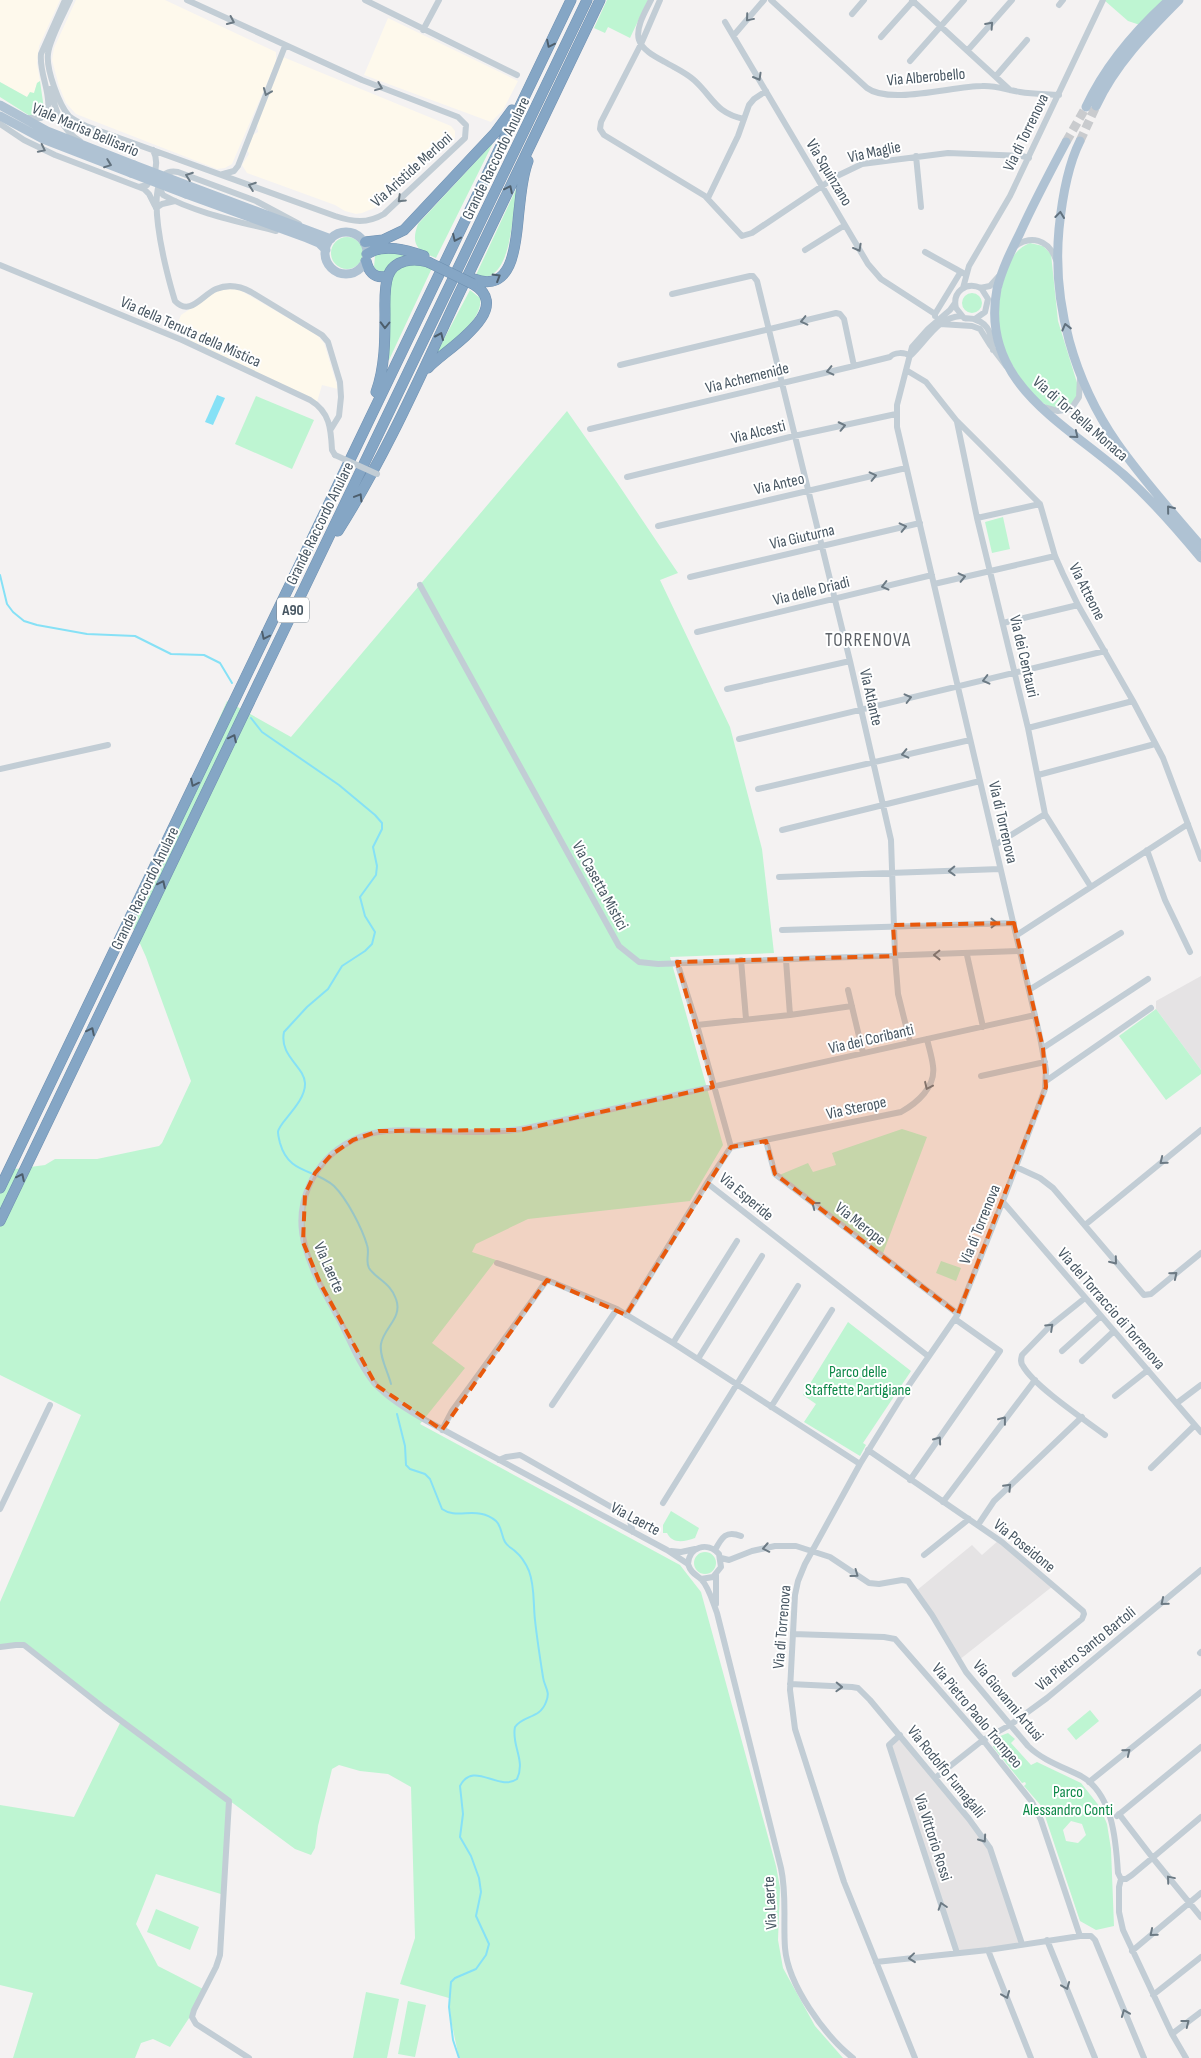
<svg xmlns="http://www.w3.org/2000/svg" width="1201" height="2058" font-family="'Sofia Sans Condensed',sans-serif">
  <rect width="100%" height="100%" fill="#f4f2f2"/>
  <path fill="#fef9ec" d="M0,0H60L39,46L37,63L40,81L37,83L34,93L27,97L0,82Z
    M76,0H165L276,52V62L232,164L225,168L217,169L76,114L66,103L59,86L52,60L54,48Z
    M388,18L518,81L503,110L491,122L364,75Z
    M283,57L451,126L455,131V138L379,206L362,213L356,214L345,211L335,205L247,173L242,165L249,154L247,149L253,135L258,132L257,124Z
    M229,289H238L317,335L324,343L338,389L322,385L317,402L190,341L181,328L179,320L181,315L217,291Z"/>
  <path fill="#e5e3e4" d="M1201,976V1070L1156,1009V1001Z
    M999,1540L1053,1586L959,1660L916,1591L972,1545L982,1555Z
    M900,1735L990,1848L1022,1944L957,1953L889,1745Z"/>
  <path fill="#bef5d2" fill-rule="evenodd" d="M607,0H648L630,38L608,27L605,33L594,28Z
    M1104,0H1164L1140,25L1128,21Z
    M40,81L44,109C41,115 37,116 30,116L0,97V82L27,97L30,92L34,93L37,83Z
    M493,143L436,258C418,251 410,245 418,224Z
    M517,187C513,209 512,265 491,275C486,278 481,276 476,275Z
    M331 253a16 16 0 1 1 32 0a16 16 0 1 1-32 0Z
    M1030,243L1043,246L1051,254L1058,321L1078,386C1078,393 1076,402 1069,406C1040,424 1003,354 999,333C996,316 999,295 1004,279C1009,263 1013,250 1030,243Z
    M389,252L411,256L386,272L378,271L374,267L375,256L377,254Z
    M408,263L432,268L389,360H386L389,283L395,270Z
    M470,290L480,298C484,320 450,342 435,356Z
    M962 303a10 10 0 1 1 20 0a10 10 0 1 1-20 0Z
    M256,396L314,420L292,469L235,444Z
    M567,411L616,481L678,573L660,580L730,727L762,849L774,953L670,957L723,1145L690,1201L528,1219L476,1244L472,1252L496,1260L432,1343L465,1368L420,1424L680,1565L701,1592L776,1866L780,1888L778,1940L783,1968L815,2026L843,2058H459L451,2020L449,1998L400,1984L415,1938L411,1787L388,1774L360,1771L339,1765L332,1769L318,1826L315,1848L311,1855L295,1849L230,1801L224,1895L156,1874L136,1924L158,1966L205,1990L193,2012L170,2047L153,2039L141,2043L135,2058H13L33,1993L0,1985V1805L74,1817L121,1721L23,1645L0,1647V1602L81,1415L0,1375V1188L8,1170L45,1165L55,1159H97L159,1146L162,1143L191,1081L146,957L129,919L227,701L291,737Z
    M1003,517L1010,549L992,553L985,522Z
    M1156,1009L1201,1070V1074L1166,1100L1119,1036Z
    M902,1129L927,1137L882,1256L777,1176L808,1163L813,1172L836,1165L832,1153Z
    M941,1261L961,1268L956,1281L936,1273Z
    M848,1322L911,1371L863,1443L866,1445L860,1456L804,1422L816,1404L803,1395Z
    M671,1511L699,1528L695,1538C684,1542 672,1544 667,1533H663V1525Z
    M694 1563a11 11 0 1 1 22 0a11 11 0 1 1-22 0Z
    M1090,1710L1099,1721L1076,1740L1067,1729Z
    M1008,1733L1015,1739L1011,1743L1031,1765L1037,1762L1081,1783L1100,1807L1107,1824L1111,1849L1114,1926L1096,1930L1080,1921L1046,1819L1045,1814L1051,1812L1049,1807L1043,1808L1024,1786L1026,1784L1025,1782L1022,1783L993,1747L995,1738ZM1071,1821L1082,1824L1086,1835L1078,1843L1066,1841L1063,1830Z
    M156,1909L199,1927L190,1950L147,1932Z
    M366,1992L399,1999L387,2058H353Z
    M408,2001L426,2005L415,2057L398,2054Z"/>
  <path fill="#86e1f6" d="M217,395L225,398L213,425L205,422Z"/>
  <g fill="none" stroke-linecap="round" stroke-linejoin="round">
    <path stroke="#86e1f6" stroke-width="2" d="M0,575L7,604L13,612L24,621L37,625L87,634L135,636L171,654L204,655L220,663L232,683
      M251,718L262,732L339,785L375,815L382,823V829L373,847L377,866L376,875L360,897L365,916L375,932L372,944L365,951L342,966L328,989L307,1007L284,1032C279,1056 304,1066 305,1083C306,1103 278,1123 278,1132C278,1135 279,1139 280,1143C289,1175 314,1168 334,1186C347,1199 362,1228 367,1245C370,1253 365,1261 369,1268C376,1279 391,1283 396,1299C403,1318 384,1327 381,1344C379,1356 388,1372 391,1384
      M397,1414L405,1446L406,1465L410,1469L425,1474L430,1479L442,1509C457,1520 478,1505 496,1521C502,1527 501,1535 505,1542C508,1547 512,1548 516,1552C522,1557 526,1564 529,1571C535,1587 533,1603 535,1620C537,1639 540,1658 543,1677C544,1687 551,1691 546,1702C540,1719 523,1715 515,1727C511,1745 526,1760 517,1779C499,1792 473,1760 460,1786L463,1814L460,1837L471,1856L479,1878L481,1892L476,1916L489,1944L486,1955L476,1969L455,1978L451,1982L449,2007L453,2040L459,2058"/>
    <path stroke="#c9cbce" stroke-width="9" stroke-dasharray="9 4.5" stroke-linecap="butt" d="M1080,141L1096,106
      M1066,142L1086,107"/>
    <defs>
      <path id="highway" d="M365,242L383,240L404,230L495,133L512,110
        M367,254C384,243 407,250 424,256
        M366,261C369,273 375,279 388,276
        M474,279C516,295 516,236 519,211C521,194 522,177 528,161
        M428,368C444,350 516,310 473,284
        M376,392C385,367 385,340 385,314C385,302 384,287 388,276C394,259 414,258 428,262
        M338,531C385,457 420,377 457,298C504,198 552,99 600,0
        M0,1188L571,0
        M0,1221L587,0"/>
    </defs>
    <use href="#highway" stroke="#7091b1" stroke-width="11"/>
    <path stroke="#c2cdd5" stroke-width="6" d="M70,0C64,13 49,41 48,54C46,69 59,105 69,116C74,120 80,123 86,126L335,216C353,222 367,224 384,214L465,138L466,125L458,117L362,80L187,0
      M365,0L517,75
      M651,0C646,10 635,28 639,40C642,50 656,57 665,62C675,68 685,72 694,80C713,97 715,113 744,119
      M660,0L641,44L601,122L600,129L604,135L705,196L742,236L752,233L837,176L862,164L948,153L1022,156L1029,158
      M771,0L867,88C890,105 953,86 982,86C995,85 1007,90 1020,92C1033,94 1046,94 1059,95
      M912,0L1010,90
      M1059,5L1063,0
      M852,14L864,0
      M725,22L868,264L881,279L935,314
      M423,30L439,0
      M734,35L764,0
      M881,37L914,0
      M968,50L1012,0
      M910,61L964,0
      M996,76L1027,40
      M50,89C56,110 60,129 80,141
      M28,118H41L48,111C51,92 39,73 41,54L65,0
      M0,124L24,140L55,155L144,189L149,194L155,206
      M916,156L921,207
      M223,174L234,171L238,166L285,46
      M139,187L147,185C156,174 159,162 153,150
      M159,187L163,195C195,213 241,222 276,231
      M708,198L738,136L749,105L754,99L766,91
      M156,208L162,204L175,201
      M299,224L256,201L178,172C135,163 169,282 175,301C190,317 202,295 216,289C228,284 240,286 251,292L322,335L328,342L340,382L341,397L339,416L331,429
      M1013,248C1030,234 1049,239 1056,260
      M805,250L845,225
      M925,252L963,273
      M0,265L182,340L310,400C330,412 331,429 332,450L335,455
      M963,288L969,266L1010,196L1103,0
      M980,288L990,286L998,277
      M672,294L750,276H753L757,281L850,661L891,840L895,956L898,994L910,1042
      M935,316V314L960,273
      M975,319L985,312L988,299L981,288C966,281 952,292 956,308L964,318C968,319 973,318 976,320C990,324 992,338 993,350
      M940,324L972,326L980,329L990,345L1006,366
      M910,356C926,342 937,317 961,316
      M620,365L836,313L840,314L844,319L854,366
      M906,370L926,382L956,420L1040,504L1055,556L1063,574L1078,605L1133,701L1163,758L1201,859
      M1043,407L1058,411L1071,409L1079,397L1080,378
      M957,422L977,518L1028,728L1045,814L1091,887
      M590,429L854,366L890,357C894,352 905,352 910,356
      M627,477L794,436L896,414
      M977,518L1040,504
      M658,526L906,468
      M690,577L920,523
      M934,584L1055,556
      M420,585L619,946L639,962L658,964L1021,951
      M1003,623L1078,605
      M697,632L932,575
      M727,689L850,661
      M1028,728L1133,701
      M739,739L1105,651
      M0,769L108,745
      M1038,775L1155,744
      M758,789L970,740
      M782,830L980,781
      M995,845L1045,814
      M1147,850L1165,900L1190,952
      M779,877L1000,869
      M782,930L1014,923
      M1017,935L1188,824
      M967,955L983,1027
      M741,960L746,1019
      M786,960L790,1015
      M677,962L697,1025L731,1147L707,1183L928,1356
      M848,990L863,1053
      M1029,990L1121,933
      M697,1025L790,1015L852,1006
      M1043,1048L1148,979
      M981,1076L1045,1062
      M1046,1081L1151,1008
      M766,1141L775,1174L958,1314
      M731,1147L901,1112C917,1103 936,1087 933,1066C932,1057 929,1048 927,1039
      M1016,1167L1040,1178L1053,1188L1144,1295L1151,1294L1201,1253
      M1003,1202L1201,1432
      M1085,1225L1201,1130
      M497,1263L547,1280L617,1309L673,1343L860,1464
      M1085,1298L1050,1326L1022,1355C1021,1359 1020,1362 1023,1366C1034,1386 1085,1420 1105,1435
      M626,1315L707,1183
      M673,1343L737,1241
      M1062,1351L1101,1316
      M698,1359L762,1256
      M1082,1361L1114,1331
      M1115,1396L1148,1370
      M1177,1403L1201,1385
      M552,1405L617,1309
      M771,1407L832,1310
      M442,1430L452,1411L547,1280
      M868,1450L1002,1542L1083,1611L1084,1614L1082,1619L1015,1674
      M499,1460L506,1457L520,1455L620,1512L629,1518L633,1532
      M1151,1468L1195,1425
      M910,1480L1000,1351L955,1319
      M943,1502L1035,1380
      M663,1503L798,1286
      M0,1509L50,1405
      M978,1525L994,1501L1082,1417
      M715,1550C722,1537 726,1530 741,1536
      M671,1551L681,1552L695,1549
      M924,1555L969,1519
      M721,1558L729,1560L752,1551L775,1546H796L830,1557L869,1583L879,1584L902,1580L908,1581L932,1615L966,1672L1028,1746C1042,1760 1063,1767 1081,1776C1113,1794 1116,1841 1118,1873L1121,1879L1119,1887V1912L1123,1930L1172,2034L1186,2058
      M688,1564L667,1550L427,1421C409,1411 389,1399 375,1384C360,1366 351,1342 340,1321C327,1297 312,1273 305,1246C293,1204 313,1161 351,1141C376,1128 401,1130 429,1131C461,1132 494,1134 527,1128L1035,1015
      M701,1579L713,1577L721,1567L719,1554C707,1541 689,1547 688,1564C691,1573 695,1574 701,1579C709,1587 713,1603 717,1613L781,1868C787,1895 783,1921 785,1948C788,1985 825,2036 853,2058
      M716,1604V1575
      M793,1634L884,1637L895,1639L983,1740L1032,1802L1041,1820L1080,1936
      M0,1647L16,1645H24L104,1708L229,1801L220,1955L216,1967L194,2010L192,2017L196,2024L249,2058
      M1200,1653L1201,1652
      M790,1684L852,1687L858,1688L870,1700L969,1819L990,1848L1022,1944
      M900,1735L889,1745L957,1953
      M935,1778L983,1740L1010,1725L1047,1698L1201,1570
      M1089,1782L1201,1692
      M1119,1814L1152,1857L1201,1917
      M1117,1816L1201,1747
      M1121,1879H1126L1132,1875L1201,1817
      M1047,1940L1095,2058
      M988,1950L1031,2058
      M1132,1951L1201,1893
      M876,1962L988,1950L1080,1936H1091L1095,1940L1144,2058
      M1153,1995L1201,1957
      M1172,2034L1201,2012
      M915,2058L844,1882L795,1729L790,1690L795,1595L798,1581L805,1564L860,1464L907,1388L958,1314L1006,1193L1045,1089L1046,1070L1040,1037L897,427V405L912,347L928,329L950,310L955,303"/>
    <path stroke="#afc2d3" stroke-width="9" d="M0,105L47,131L134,165
      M1096,106C1115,65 1147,32 1179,0
      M1086,107C1105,66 1136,30 1169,0
      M0,116L43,139L131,173
      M1080,141C1067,167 1062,199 1059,229C1052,304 1074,381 1117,443C1142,479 1173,513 1201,546
      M1066,142C1050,172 1034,202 1020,233C1011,251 1002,269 997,289C979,383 1065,423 1124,475C1152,500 1177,529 1201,558
      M189,186L331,239
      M186,194L307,238L319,243L326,250
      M325 253a21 21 0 1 1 42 0a21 21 0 1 1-42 0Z"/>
    <use href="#highway" stroke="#85a6c5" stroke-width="10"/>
    <defs>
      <path id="highway-bridge" d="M428,262L473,284"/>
    </defs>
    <use href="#highway-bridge" stroke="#7091b1" stroke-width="11" stroke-linecap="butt"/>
    <path stroke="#c2cdd5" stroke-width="6" d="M335,455L377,474"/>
    <path stroke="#afc2d3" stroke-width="9" d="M134,165L189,186
      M131,173L186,194"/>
    <use href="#highway-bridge" stroke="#85a6c5" stroke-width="10"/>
  </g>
  <defs><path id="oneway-chevron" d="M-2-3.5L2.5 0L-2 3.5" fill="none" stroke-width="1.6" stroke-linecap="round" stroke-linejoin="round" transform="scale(1.25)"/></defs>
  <g stroke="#6c7a84">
    <use href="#oneway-chevron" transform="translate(749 18) rotate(130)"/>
    <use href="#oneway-chevron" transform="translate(231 21) rotate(25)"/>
    <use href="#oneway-chevron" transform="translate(990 25) rotate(-48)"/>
    <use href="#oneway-chevron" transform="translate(758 77) rotate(60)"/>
    <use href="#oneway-chevron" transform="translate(379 87) rotate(22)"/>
    <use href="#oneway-chevron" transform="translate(267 92) rotate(112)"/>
    <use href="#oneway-chevron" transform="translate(42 149) rotate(26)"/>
    <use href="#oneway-chevron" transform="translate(189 176) rotate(-160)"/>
    <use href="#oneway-chevron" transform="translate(252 186) rotate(-160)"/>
    <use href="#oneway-chevron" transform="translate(401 199) rotate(136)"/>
    <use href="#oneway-chevron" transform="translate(858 248) rotate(61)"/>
    <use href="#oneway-chevron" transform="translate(804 321) rotate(167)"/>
    <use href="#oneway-chevron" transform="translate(830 371) rotate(167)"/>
    <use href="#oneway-chevron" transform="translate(842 426) rotate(-12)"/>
    <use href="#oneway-chevron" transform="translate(873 476) rotate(-13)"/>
    <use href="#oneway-chevron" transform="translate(903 527) rotate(-13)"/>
    <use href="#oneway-chevron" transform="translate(962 577) rotate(-13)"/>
    <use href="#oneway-chevron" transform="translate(885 586) rotate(166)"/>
    <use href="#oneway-chevron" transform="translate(986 680) rotate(166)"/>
    <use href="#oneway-chevron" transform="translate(908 698) rotate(-14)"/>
    <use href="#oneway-chevron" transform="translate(905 754) rotate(167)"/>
    <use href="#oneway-chevron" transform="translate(952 871) rotate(178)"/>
    <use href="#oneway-chevron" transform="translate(994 923) rotate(-1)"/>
    <use href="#oneway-chevron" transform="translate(937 955) rotate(179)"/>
    <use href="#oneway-chevron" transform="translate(928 1086) rotate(115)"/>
    <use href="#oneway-chevron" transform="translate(1163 1161) rotate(141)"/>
    <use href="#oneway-chevron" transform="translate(815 1205) rotate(-142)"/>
    <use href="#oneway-chevron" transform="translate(1114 1261) rotate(51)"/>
    <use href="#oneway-chevron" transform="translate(1174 1275) rotate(-40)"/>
    <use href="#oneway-chevron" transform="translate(1050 1327) rotate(-43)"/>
    <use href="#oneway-chevron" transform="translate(1003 1420) rotate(-52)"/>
    <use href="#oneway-chevron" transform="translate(938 1440) rotate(-55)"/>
    <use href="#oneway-chevron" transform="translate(1008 1487) rotate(-46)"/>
    <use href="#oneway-chevron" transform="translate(766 1548) rotate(169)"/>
    <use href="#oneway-chevron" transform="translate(855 1574) rotate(36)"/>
    <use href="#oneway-chevron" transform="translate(1164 1602) rotate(140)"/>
    <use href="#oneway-chevron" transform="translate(839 1687) rotate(2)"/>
    <use href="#oneway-chevron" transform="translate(1127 1752) rotate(-39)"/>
    <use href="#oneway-chevron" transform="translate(983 1839) rotate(55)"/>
    <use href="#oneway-chevron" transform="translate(1170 1879) rotate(-130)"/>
    <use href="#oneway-chevron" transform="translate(942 1906) rotate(-108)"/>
    <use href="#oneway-chevron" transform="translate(1153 1933) rotate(140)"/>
    <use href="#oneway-chevron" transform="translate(912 1958) rotate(174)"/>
    <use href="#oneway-chevron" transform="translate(1066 1986) rotate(68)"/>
    <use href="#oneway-chevron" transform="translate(1006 1995) rotate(68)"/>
    <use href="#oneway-chevron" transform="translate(1125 2013) rotate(-112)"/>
    <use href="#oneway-chevron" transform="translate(1186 2023) rotate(-38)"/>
  </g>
  <g stroke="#4d5e6c">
    <use href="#oneway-chevron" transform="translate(550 44) rotate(116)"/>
    <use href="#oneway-chevron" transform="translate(509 189) rotate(-64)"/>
    <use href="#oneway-chevron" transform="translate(456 238) rotate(115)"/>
    <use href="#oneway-chevron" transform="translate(497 277) rotate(-31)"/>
    <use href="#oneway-chevron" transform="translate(385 325) rotate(91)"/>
    <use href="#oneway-chevron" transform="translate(440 336) rotate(-66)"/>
    <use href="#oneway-chevron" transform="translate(359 497) rotate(-59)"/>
    <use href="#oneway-chevron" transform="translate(265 636) rotate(116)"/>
    <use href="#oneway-chevron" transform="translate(233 738) rotate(-64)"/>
    <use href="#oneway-chevron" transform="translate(194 783) rotate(116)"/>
    <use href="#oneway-chevron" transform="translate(162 884) rotate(-64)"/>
    <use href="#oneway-chevron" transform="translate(91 1031) rotate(-64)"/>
    <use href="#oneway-chevron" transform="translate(21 1177) rotate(-64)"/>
  </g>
  <g stroke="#61717e">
    <use href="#oneway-chevron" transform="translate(108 164) rotate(21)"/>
    <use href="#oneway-chevron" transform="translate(1060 215) rotate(-83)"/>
    <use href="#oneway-chevron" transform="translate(1066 327) rotate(-104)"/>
    <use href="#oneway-chevron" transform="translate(1075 435) rotate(39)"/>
    <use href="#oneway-chevron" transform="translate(1170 509) rotate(-129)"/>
  </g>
  <path fill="#e8590c" fill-opacity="0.2" stroke="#e8590c" stroke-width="4" stroke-dasharray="10 6" stroke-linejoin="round" d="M1014,923L1043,1048L1046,1087L958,1314L775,1174L766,1141L731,1147L626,1315L547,1280L442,1430L376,1385L320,1283L303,1242L305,1194L315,1173L331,1155L353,1140L379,1131L520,1130L713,1087L677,962L895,956L893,925Z"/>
  <g text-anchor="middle" stroke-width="4" stroke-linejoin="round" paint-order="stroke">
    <rect fill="#fff" stroke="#7e8991" stroke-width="1" x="277" y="597.5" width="32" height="25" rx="4"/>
    <g font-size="15" font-weight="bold" fill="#475662">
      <text x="293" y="615">A90</text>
    </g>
    <g font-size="16" fill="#475662" stroke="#fff">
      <text transform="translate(926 76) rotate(-5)" y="6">Via Alberobello</text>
      <text transform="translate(86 129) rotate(23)" y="6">Viale Marisa Bellisario</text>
      <text transform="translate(1025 132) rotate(-64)" y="6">Via di Torrenova</text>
      <text transform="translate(874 151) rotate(-12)" y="6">Via Maglie</text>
      <text transform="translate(495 158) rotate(-64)" y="6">Grande Raccordo Anulare</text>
      <text transform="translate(411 169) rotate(-42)" y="6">Via Aristide Merloni</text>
      <text transform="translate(830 172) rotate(59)" y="6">Via Squinzano</text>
      <text transform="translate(191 331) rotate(24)" y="6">Via della Tenuta della Mistica</text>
      <text transform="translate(747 377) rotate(-14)" y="6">Via Achemenide</text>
      <text transform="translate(1081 418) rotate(41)" y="6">Via di Tor Bella Monaca</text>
      <text transform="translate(758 431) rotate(-14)" y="6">Via Alcesti</text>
      <text transform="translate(779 483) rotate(-13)" y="6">Via Anteo</text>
      <text transform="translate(319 523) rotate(-64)" y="6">Grande Raccordo Anulare</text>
      <text transform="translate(802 536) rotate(-13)" y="6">Via Giuturna</text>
      <text transform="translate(811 590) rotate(-14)" y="6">Via delle Driadi</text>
      <text transform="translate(1088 591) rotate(63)" y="6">Via Atteone</text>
      <text transform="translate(1025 656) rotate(77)" y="6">Via dei Centauri</text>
      <text transform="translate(872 697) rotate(77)" y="6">Via Atlante</text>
      <text transform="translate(1004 822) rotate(77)" y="6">Via di Torrenova</text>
      <text transform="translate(601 885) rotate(61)" y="6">Via Casetta Mistici</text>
      <text transform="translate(144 888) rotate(-64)" y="6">Grande Raccordo Anulare</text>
      <text transform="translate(871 1038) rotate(-13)" y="6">Via dei Coribanti</text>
      <text transform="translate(856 1107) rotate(-12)" y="6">Via Sterope</text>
      <text transform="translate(747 1196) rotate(40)" y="6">Via Esperide</text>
      <text transform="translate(861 1223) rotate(38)" y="6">Via Merope</text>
      <text transform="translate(979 1224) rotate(-68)" y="6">Via di Torrenova</text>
      <text transform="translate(330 1267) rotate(66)" y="6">Via Laerte</text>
      <text transform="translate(1112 1308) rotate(49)" y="6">Via del Torraccio di Torrenova</text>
      <text transform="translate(636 1518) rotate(28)" y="6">Via Laerte</text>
      <text transform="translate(1025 1545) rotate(39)" y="6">Via Poseidone</text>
      <text transform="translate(781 1627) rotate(-85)" y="6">Via di Torrenova</text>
      <text transform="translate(1085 1648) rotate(-39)" y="6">Via Pietro Santo Bartoli</text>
      <text transform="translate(1009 1700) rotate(50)" y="6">Via Giovanni Artusi</text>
      <text transform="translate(978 1715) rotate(50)" y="6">Via Pietro Paolo Trompeo</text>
      <text transform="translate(947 1771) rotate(51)" y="6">Via Rodolfo Fumagalli</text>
      <text transform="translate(934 1837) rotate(72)" y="6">Via Vittorio Rossi</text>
      <text transform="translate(769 1903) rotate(-93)" y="6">Via Laerte</text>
    </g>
    <g font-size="16" fill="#0d8848" stroke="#fff">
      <text x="858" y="1377">Parco delle<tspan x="858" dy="18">Staffette Partigiane</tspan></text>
      <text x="1068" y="1797">Parco<tspan x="1068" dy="18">Alessandro Conti</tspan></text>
    </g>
    <g font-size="19" letter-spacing="1" fill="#5d6268" stroke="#fff">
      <text x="868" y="646">TORRENOVA</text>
    </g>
  </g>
</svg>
